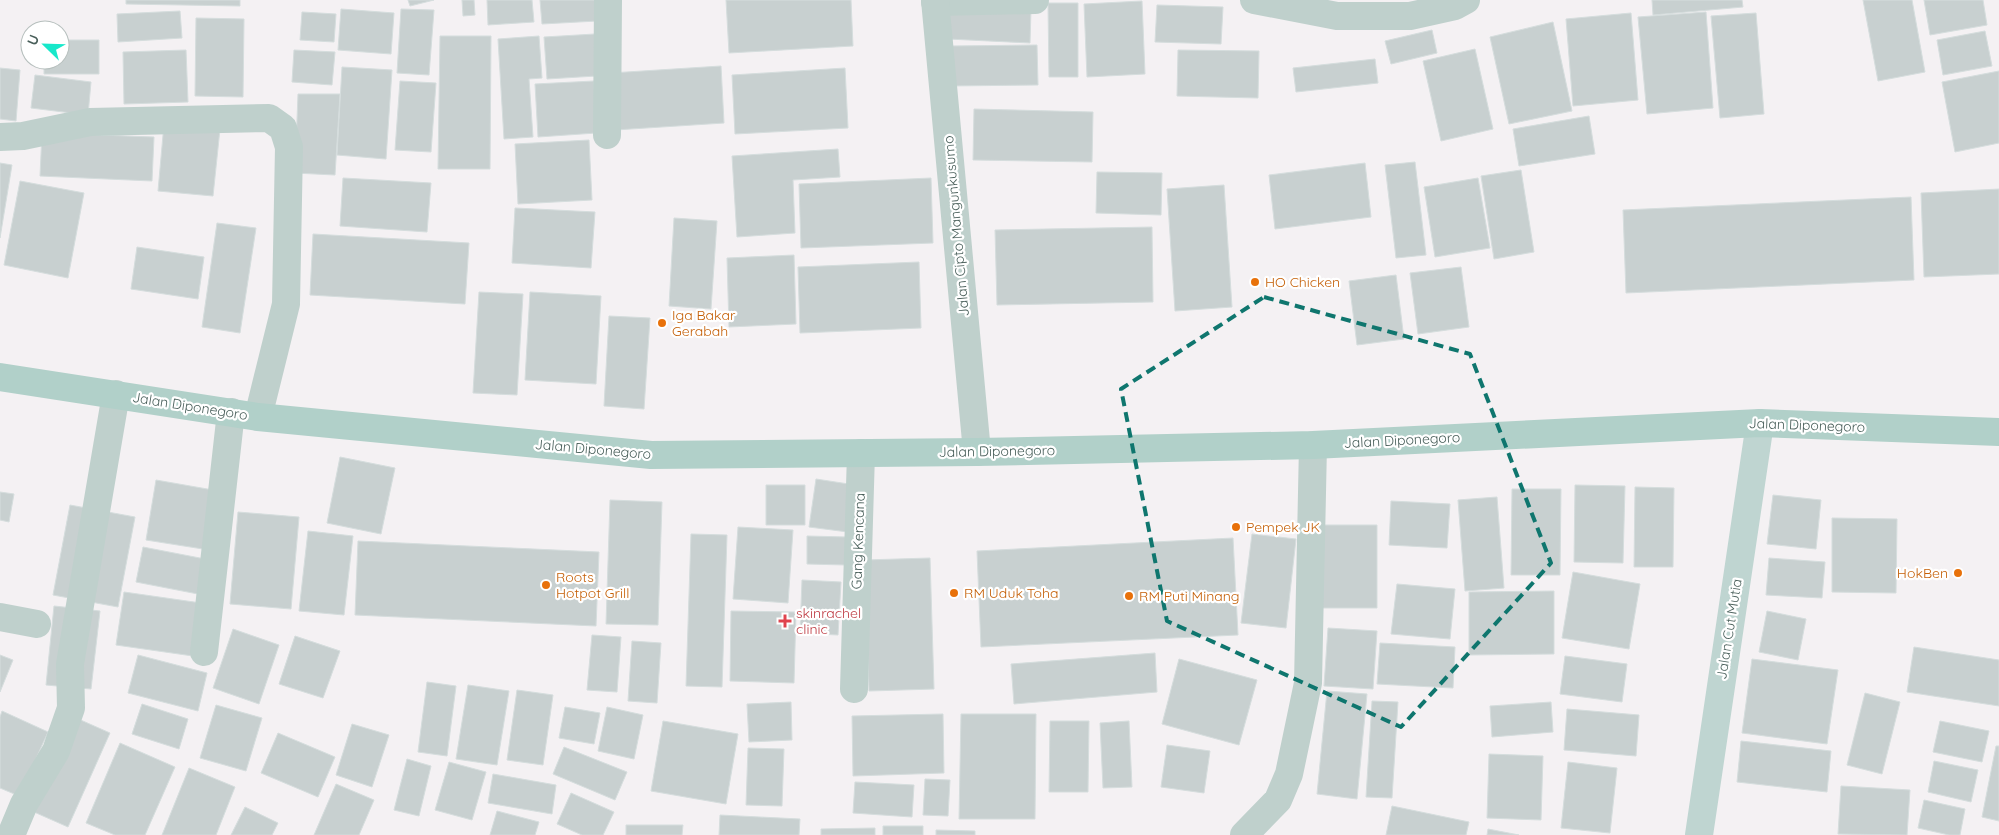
<svg xmlns="http://www.w3.org/2000/svg" width="1999" height="835" font-family="Quicksand,sans-serif">
  <rect width="100%" height="100%" fill="#f4f1f3"/>
  <path fill="#c8d0d0" stroke="#d5dddd" d="M126,0H240V6L126,4Z
    M408,0H434L410,6Z
    M462,0H474L475,15L463,16Z
    M487,0H532L534,22L488,25Z
    M540,0H596L597,21L542,24Z
    M726,0H851L853,46L729,53Z
    M1652,0H1742L1743,7L1653,15Z
    M1863,0H1912L1925,72L1878,81Z
    M1924,0H1983L1987,25L1930,35Z
    M1142,1L1145,74L1087,77L1084,4Z
    M1048,3H1078V77H1049Z
    M949,5L1031,9L1030,43L948,39Z
    M1157,5L1223,7L1221,44L1155,42Z
    M341,9L394,13L391,54L338,50Z
    M401,9L434,10L429,75L397,73Z
    M180,11L182,38L118,42L117,14Z
    M302,12L336,14L334,42L300,40Z
    M1706,12L1713,108L1647,114L1638,17Z
    M1631,13L1638,100L1573,106L1566,19Z
    M1756,13L1764,114L1720,118L1711,16Z
    M196,18L244,19L243,97L195,96Z
    M1553,22L1572,111L1509,124L1490,37Z
    M1432,30L1437,53L1391,64L1385,41Z
    M1985,31L1992,66L1943,75L1937,40Z
    M595,34L596,76L547,79L544,37Z
    M440,36H491L490,169H438Z
    M539,36L542,78L529,79L533,137L504,139L498,39Z
    M60,40H99V74H44V60H60Z
    M1037,45L1038,85L949,86V46Z
    M1475,49L1493,129L1441,141L1423,61Z
    M186,50L188,102L124,104L123,52Z
    M294,50L335,52L332,85L292,82Z
    M1178,50L1259,51L1258,98L1177,96Z
    M1375,59L1378,83L1296,92L1293,68Z
    M721,66L724,123L615,130L611,73Z
    M342,67L392,70L386,159L337,155Z
    M0,68L20,70L16,121L0,119Z
    M845,68L848,128L735,134L732,75Z
    M1999,71V143L1955,152L1942,82Z
    M35,75L91,82L88,115L31,108Z
    M400,81L436,83L431,152L395,150Z
    M594,81L596,133L538,137L535,84Z
    M298,94H340L335,175L295,173Z
    M974,109L1093,112L1092,162L973,160Z
    M1589,116L1595,154L1519,166L1513,129Z
    M164,124L220,129L213,196L158,191Z
    M42,133L154,137L152,181L40,176Z
    M589,140L592,200L518,204L515,144Z
    M838,149L840,177L793,180L795,233L737,237L732,156Z
    M1415,162L1426,255L1396,258L1385,165Z
    M0,163L12,165L0,238Z
    M1365,163L1371,217L1275,229L1269,175Z
    M1521,170L1534,252L1494,259L1481,176Z
    M1097,172L1162,173L1161,215L1096,213Z
    M343,178L431,183L427,232L340,226Z
    M931,178L933,243L801,248L799,184Z
    M1478,178L1490,248L1435,257L1424,187Z
    M20,181L84,193L68,278L4,265Z
    M1224,185L1232,307L1175,311L1167,189Z
    M1999,189V274L1924,277L1921,193Z
    M1911,197L1914,280L1626,293L1623,210Z
    M515,208L595,212L591,268L512,263Z
    M674,218L717,221L711,309L669,306Z
    M217,223L256,228L240,333L202,327Z
    M1152,227L1153,302L997,305L995,230Z
    M313,234L469,243L465,304L310,295Z
    M137,247L204,257L198,299L131,289Z
    M794,255L796,324L729,327L727,258Z
    M919,262L921,328L800,333L798,267Z
    M1461,267L1469,327L1418,334L1410,273Z
    M1396,275L1404,339L1357,345L1349,281Z
    M479,292L523,294L517,395L473,393Z
    M530,292L601,296L596,384L525,380Z
    M609,316L650,318L644,409L604,406Z
    M340,457L395,468L381,534L327,523Z
    M816,479L855,485L848,532L809,527Z
    M156,480L213,490L203,549L146,540Z
    M766,485H805V525H766Z
    M1575,485L1625,486L1623,563L1574,562Z
    M1635,487L1674,488L1673,567H1634Z
    M1512,489H1561L1560,575H1511Z
    M0,492L14,494L9,522L0,520Z
    M1773,495L1821,500L1816,549L1767,544Z
    M1497,497L1504,588L1465,591L1458,500Z
    M610,500L662,502L658,625L606,624Z
    M1391,501L1450,504L1447,548L1389,545Z
    M70,505L135,517L118,607L53,595Z
    M238,512L299,517L291,609L230,604Z
    M1832,518L1897,519L1896,593L1832,592Z
    M1318,525H1377V608H1318Z
    M738,527L793,530L788,603L733,599Z
    M308,531L353,536L344,615L299,611Z
    M691,534L727,535L722,687L686,686Z
    M1252,534L1296,539L1286,628L1241,623Z
    M807,536L847,537L846,565L807,564Z
    M1233,538L1238,635L981,647L977,551Z
    M358,541L599,552L596,626L355,615Z
    M143,547L205,559L198,594L136,582Z
    M930,558L934,689L869,691L865,560Z
    M1769,558L1825,562L1822,598L1766,595Z
    M1573,572L1640,584L1629,649L1562,638Z
    M802,580L841,582L838,635L800,633Z
    M1397,584L1455,589L1450,639L1391,634Z
    M1554,591V654L1469,655V592Z
    M124,592L201,603L193,656L116,645Z
    M54,606L100,611L91,689L46,685Z
    M731,611L796,612L794,683L730,681Z
    M1767,611L1806,619L1798,660L1759,652Z
    M1328,628L1377,631L1373,689L1324,686Z
    M233,629L279,645L259,704L213,688Z
    M592,635L621,637L617,692L587,690Z
    M295,636L340,651L323,698L279,684Z
    M632,641L661,643L657,703L628,701Z
    M1380,643L1455,647L1453,688L1377,684Z
    M1914,647L1999,660V706L1907,692Z
    M1155,653L1157,692L1014,704L1011,664Z
    M0,655L13,660L0,692Z
    M138,655L207,673L198,711L128,693Z
    M1565,656L1627,664L1622,702L1560,694Z
    M1179,659L1257,680L1239,745L1162,724Z
    M1752,659L1838,670L1827,744L1742,733Z
    M427,682L456,686L447,756L418,752Z
    M468,685L509,691L497,765L456,759Z
    M517,690L553,695L543,765L507,760Z
    M1327,691L1367,694L1357,799L1317,794Z
    M1865,693L1900,702L1882,774L1847,765Z
    M1372,701L1398,702L1392,798L1366,797Z
    M791,702L792,740L749,742L747,704Z
    M1551,702L1553,732L1492,737L1490,706Z
    M142,704L188,719L179,749L132,734Z
    M216,705L262,718L246,771L200,758Z
    M565,707L600,713L594,744L559,738Z
    M607,707L643,715L634,759L598,751Z
    M1567,709L1639,715L1636,756L1564,750Z
    M2,711L48,732L19,796L0,788V717Z
    M67,714L110,733L68,827L25,808Z
    M943,714L944,773L853,776L852,716Z
    M961,714H1036L1035,819H959Z
    M663,721L738,734L726,804L651,791Z
    M1050,721H1089L1088,792H1049Z
    M1129,721L1132,787L1103,788L1100,723Z
    M1940,721L1989,731L1982,762L1933,752Z
    M352,724L389,735L372,787L336,775Z
    M278,733L335,757L318,797L261,773Z
    M1741,741L1831,751L1827,792L1737,782Z
    M120,743L175,767L145,835H115L86,823Z
    M1167,745L1210,751L1204,793L1161,787Z
    M1996,746H1999V821L1982,817Z
    M564,747L627,772L615,800L553,774Z
    M748,748L784,749L782,806L746,805Z
    M1489,754L1543,756L1541,820L1487,818Z
    M407,759L431,766L419,816L394,810Z
    M1934,761L1978,770L1971,802L1928,792Z
    M449,762L486,772L472,820L435,810Z
    M1568,762L1617,768L1610,833L1561,828Z
    M189,768L235,787L216,835H162Z
    M493,774L556,785L552,814L488,803Z
    M925,779L950,780L948,816L923,815Z
    M855,782L914,785L912,817L853,813Z
    M336,784L374,800L359,835H314Z
    M1841,786L1910,790L1907,835L1838,834Z
    M571,793L614,812L603,835H582L557,824Z
    M1924,800L1965,809L1960,835H1949L1918,828Z
    M1392,806L1469,822L1466,835H1386Z
    M245,807L278,823L272,835H231Z
    M497,811L539,822L535,835H490Z
    M720,815L800,819L799,835H719Z
    M626,825H683L682,835H626Z
    M883,826H923V835H883Z
    M875,828V835H821V829Z
    M1488,829L1519,835H1487Z
    M936,830L975,831V835H936Z"/>
  <g fill="none" stroke-linecap="round" stroke-linejoin="round">
    <path stroke="#bfd0cc" stroke-width="28" d="M1254,0L1337,16H1410L1455,6L1466,0
      M935,2L1035,0
      M607,135L608,0
      M0,137L23,136L90,122L269,118L283,128L289,147L286,304L258,417
      M0,617L37,624
      M204,652L231,412
      M854,689L861,453
      M11,835L24,804L56,751L71,708L70,664L116,394
      M1244,835L1278,800L1289,774L1308,683L1313,445"/>
    <path stroke="#bfd0cc" stroke-width="28" d="M935,0L977,452"/>
    <path stroke="#bfd5d1" stroke-width="28" d="M1699,835L1760,423"/>
    <path stroke="#b1d0c9" stroke-width="28" d="M0,377L258,417L651,455L977,452L1313,445L1760,423L1999,432"/>
  </g>
  <path fill="none" stroke="#0f766e" stroke-width="4" stroke-dasharray="10 6" stroke-linejoin="round" d="M1264,297L1470,354L1551,563L1401,727L1167,621L1121,389Z"/>
  <g fill="#e8710a" stroke="#fff" stroke-width="2">
    <circle cx="1255" cy="282" r="5"/>
    <circle cx="662" cy="323" r="5"/>
    <circle cx="1236" cy="527" r="5"/>
    <circle cx="1958" cy="573" r="5"/>
    <circle cx="546" cy="585" r="5"/>
    <circle cx="954" cy="593" r="5"/>
    <circle cx="1129" cy="596" r="5"/>
  </g>
  <path fill="#e0444e" stroke="#fff" stroke-width="2" d="M782.5 613.5h5v5h5v5h-5v5h-5v-5h-5v-5h5z"/>
  <g text-anchor="middle" stroke-width="4.5" stroke-linejoin="round" paint-order="stroke">
    <g font-size="14" fill="#495f5a" stroke="#fff">
      <text transform="translate(956 226) rotate(-95)" y="5">Jalan Cipto Mangunkusumo</text>
      <text transform="translate(190 406) rotate(9)" y="5">Jalan Diponegoro</text>
      <text transform="translate(1807 425) rotate(2)" y="5">Jalan Diponegoro</text>
      <text transform="translate(1402 440) rotate(-3)" y="5">Jalan Diponegoro</text>
      <text transform="translate(593 449) rotate(5)" y="5">Jalan Diponegoro</text>
      <text transform="translate(997 451) rotate(-1)" y="5">Jalan Diponegoro</text>
      <text transform="translate(858 541) rotate(-88)" y="5">Gang Kencana</text>
      <text transform="translate(1729 629) rotate(-81)" y="5">Jalan Cut Mutia</text>
    </g>
    <g font-size="14" fill="#c56008" stroke="#fff" text-anchor="start">
      <text x="1265" y="287">HO Chicken</text>
      <text x="672" y="320">Iga Bakar<tspan x="672" dy="16">Gerabah</tspan></text>
      <text x="1246" y="532">Pempek JK</text>
      <text x="1948" y="578" text-anchor="end">HokBen</text>
      <text x="556" y="582">Roots<tspan x="556" dy="16">Hotpot Grill</tspan></text>
      <text x="964" y="598">RM Uduk Toha</text>
      <text x="1139" y="601">RM Puti Minang</text>
    </g>
    <g font-size="14" fill="#be3a42" stroke="#fff" text-anchor="start">
      <text x="796" y="618">skinrachel<tspan x="796" dy="16">clinic</tspan></text>
    </g>
  </g>
  <g transform="translate(45 45) rotate(293)"><circle r="24" fill="#ffffff" stroke="#b6bfbd"/>
  <path d="M0-4L9 19L0 12L-9 19Z" fill="#17e8ca"/>
  <text y="-8" font-size="14" font-weight="bold" text-anchor="middle" fill="#495f5a">U</text>
  </g>
</svg>
